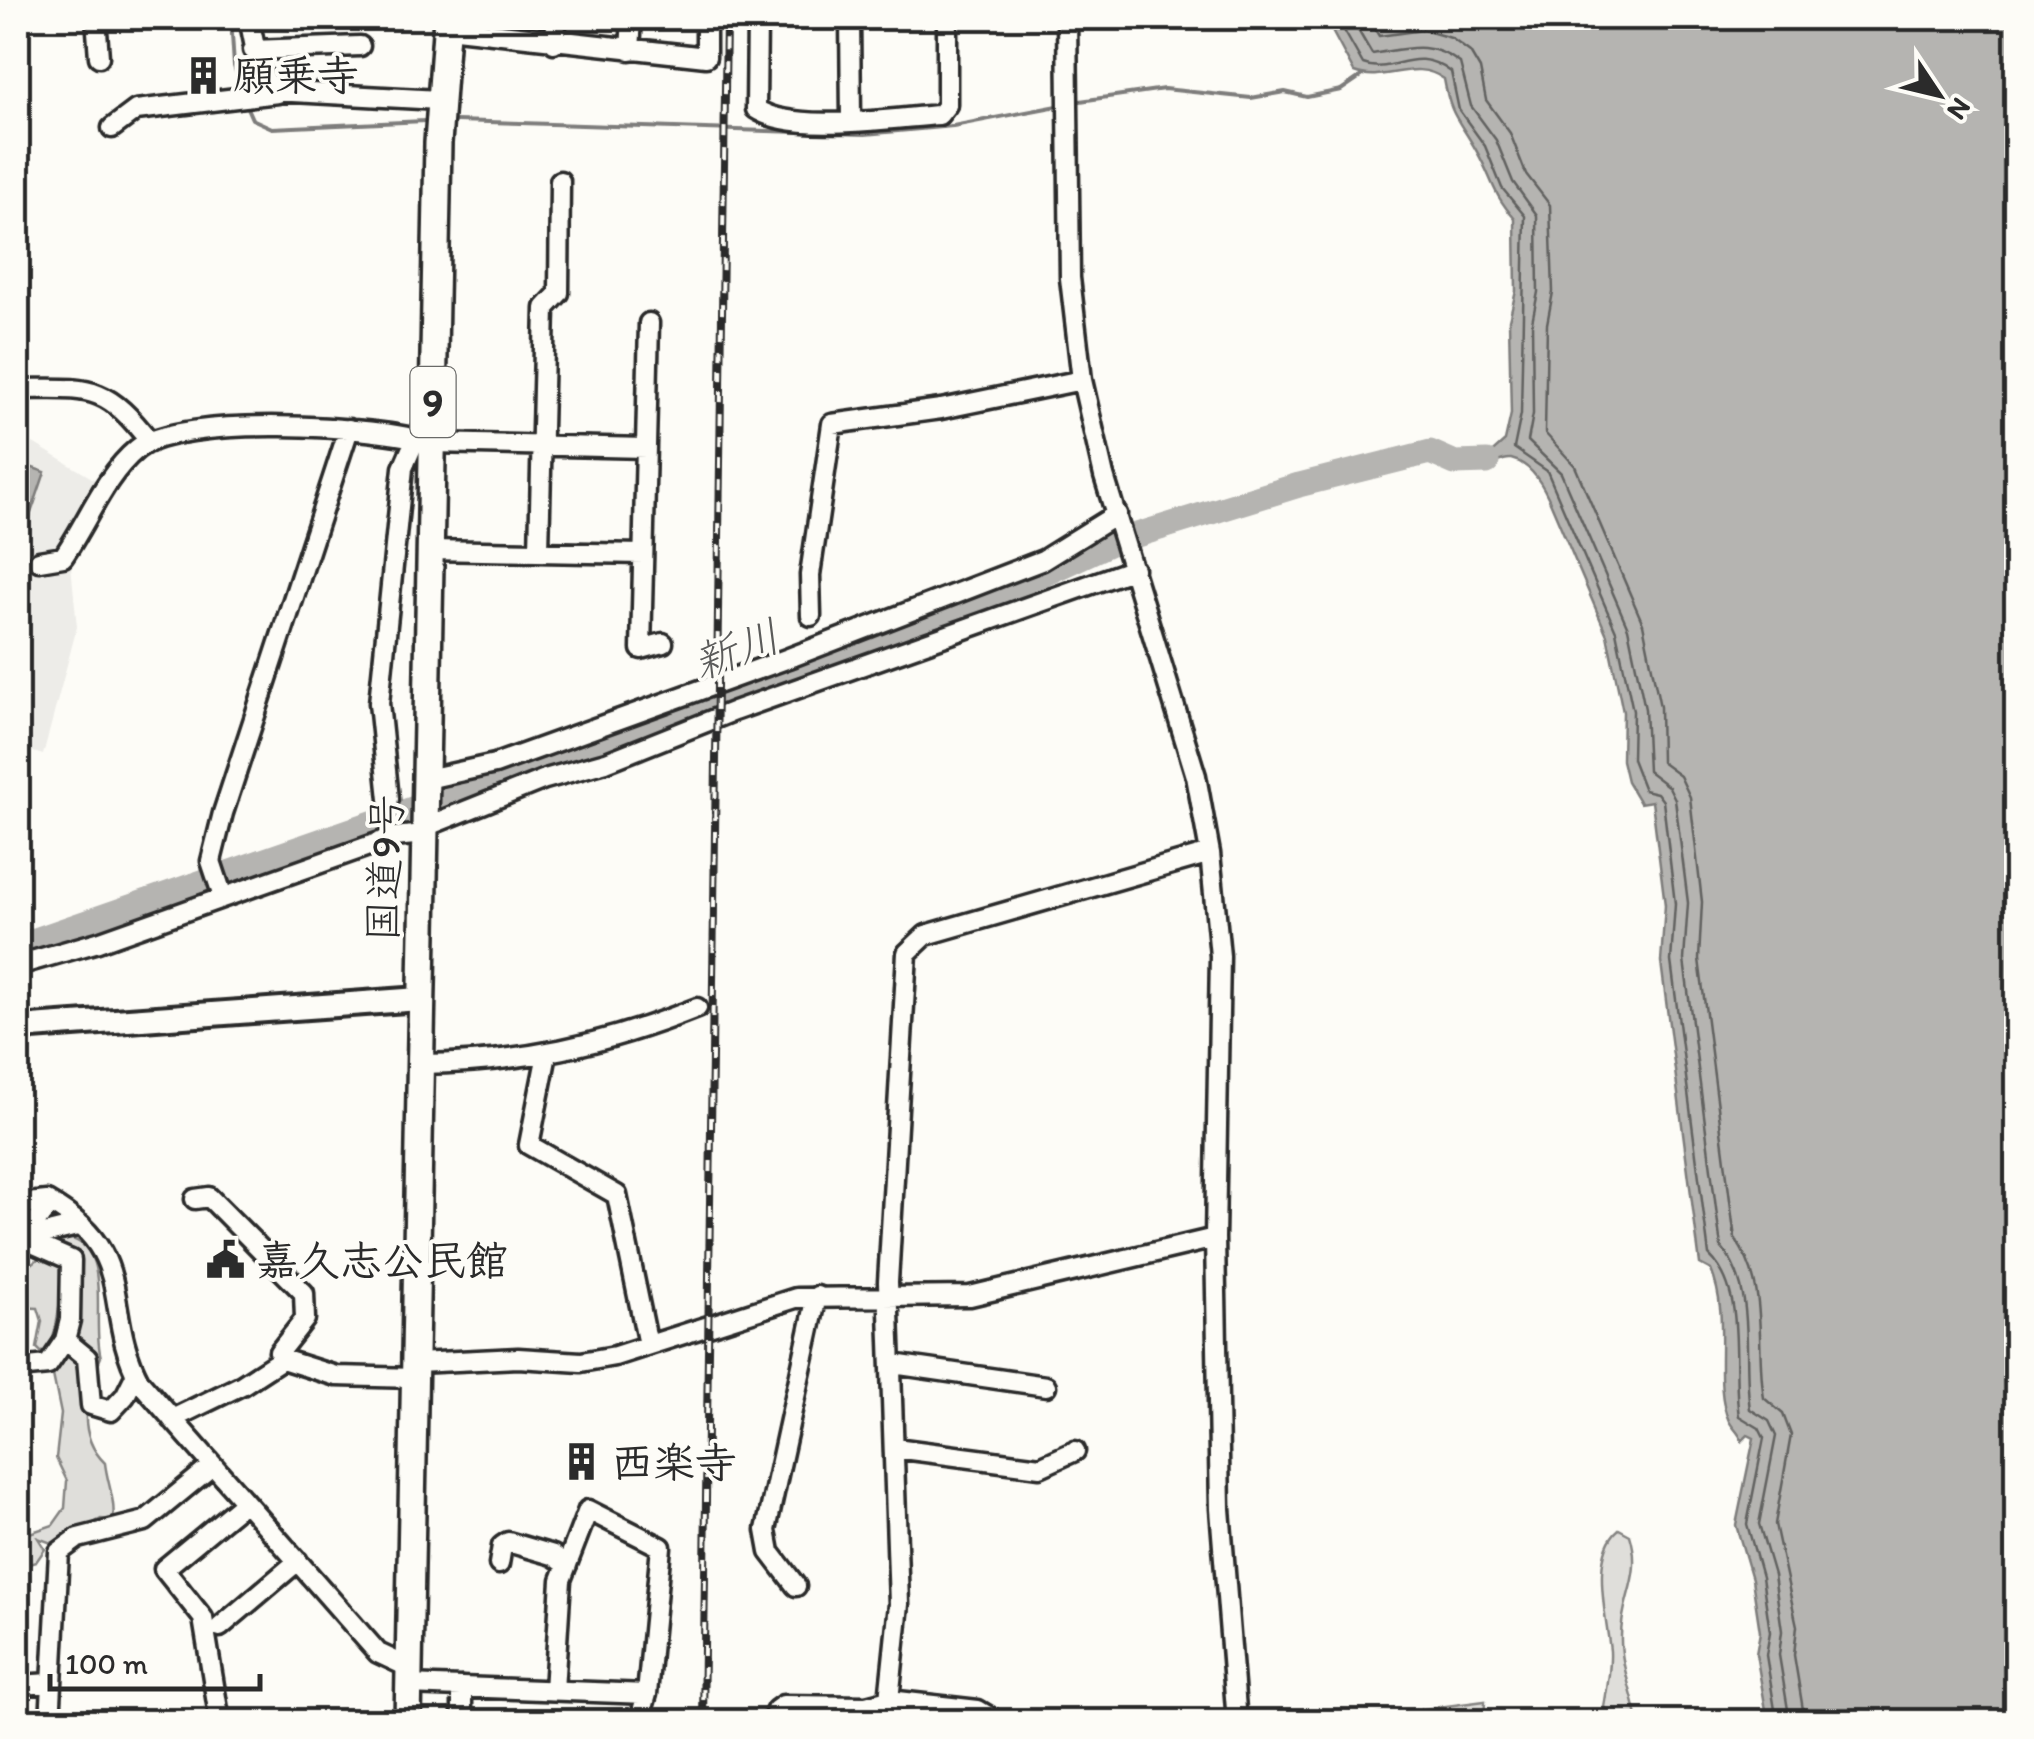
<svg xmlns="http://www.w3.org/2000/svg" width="2034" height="1739" font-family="Itim,'Klee One',sans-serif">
  <rect width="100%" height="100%" fill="#fdfcf7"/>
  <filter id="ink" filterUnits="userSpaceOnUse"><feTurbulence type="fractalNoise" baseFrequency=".01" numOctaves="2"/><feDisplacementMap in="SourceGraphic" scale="20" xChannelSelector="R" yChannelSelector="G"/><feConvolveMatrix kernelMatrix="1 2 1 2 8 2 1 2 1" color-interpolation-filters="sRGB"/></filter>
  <g filter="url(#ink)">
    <path fill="#edece8" d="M18,434L102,484L71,565L77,627L43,755L18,747Z"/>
    <path fill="#dfdeda" stroke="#858482" stroke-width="2.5" d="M60,1237C116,1238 90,1322 101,1357C86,1390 75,1434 105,1463C107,1482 116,1502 113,1520L101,1519L54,1544L38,1538L45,1549L36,1562L18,1567V1537L53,1525L65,1508L67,1481L56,1458L61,1414L53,1375L63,1363L69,1251L58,1243Z
      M43,1255L59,1261C64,1283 58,1337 45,1356L37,1348L42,1321L38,1308L18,1307V1275Z
      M1619,1529L1630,1535C1643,1577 1621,1597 1621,1636C1620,1663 1633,1695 1638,1721H1617L1604,1707C1607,1689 1611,1670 1610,1651C1607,1619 1589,1554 1619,1529Z
      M1485,1701L1484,1721H1331Z"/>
    <path fill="#b5b4b1" stroke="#7e7d7b" stroke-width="2.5" d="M1325,18H2016V1721H1768L1756,1654L1760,1632L1752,1579L1736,1525L1754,1438L1748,1435L1742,1441C1739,1432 1733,1429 1729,1421C1711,1381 1732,1319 1711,1270L1700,1264L1661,962L1665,905L1652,801L1640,803L1627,781L1622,760L1623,712L1607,635L1548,497C1541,482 1530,463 1511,459C1502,458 1495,465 1486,465L1487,457L1505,441L1511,414L1509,320L1516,291L1515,219C1490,190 1493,179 1476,150C1458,118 1451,118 1444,79C1414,57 1386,84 1354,72Z
      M18,463L45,472L28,522L18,518Z"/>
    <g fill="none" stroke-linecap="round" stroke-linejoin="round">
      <path stroke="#626261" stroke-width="2.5" d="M1337,18L1363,64C1394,76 1413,43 1451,72L1459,110L1485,146L1502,188L1525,216L1521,414L1514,448L1547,471L1616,631L1633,711L1632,759L1644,790L1657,793L1663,801L1675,904L1671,961L1709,1255C1748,1292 1731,1367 1739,1416L1759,1428L1764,1438L1747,1524L1762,1577L1770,1632L1766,1655L1777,1722
        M1351,18L1372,54C1406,49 1429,39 1460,63L1471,106L1496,140L1513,182L1537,215L1538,292L1532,322L1533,414L1528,441L1561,473L1628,628L1645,709L1648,771L1669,787L1675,799L1688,903L1684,960L1721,1247C1758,1290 1742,1357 1750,1409L1769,1421L1776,1436L1759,1524L1774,1575L1782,1631L1779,1655L1790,1722
        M1368,18L1379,36L1423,30L1451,38L1470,52L1480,69L1486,100L1510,133L1526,174L1550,205L1553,292L1547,324L1545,433L1575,466L1643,624L1660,707L1661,762L1680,776L1690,797L1702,902L1699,959L1735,1239C1770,1287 1755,1344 1764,1398L1783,1414L1791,1435L1775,1524L1797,1626L1794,1655L1805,1722"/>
      <path stroke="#7e7d7b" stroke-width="4" d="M231,18L234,66L242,92
        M244,101L252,119L272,128L425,121
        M1073,102L1164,89L1251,98L1285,92L1307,97L1341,90L1363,75
        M456,121L865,134L953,126L1063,105"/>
      <path stroke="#b5b4b1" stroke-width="25" d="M18,946L686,714L1023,584L1111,543L1299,485L1430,452L1455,463L1487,462"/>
      <defs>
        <path id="minor" d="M96,18L99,57
          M249,18L260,72L274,91L439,100
          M757,18L756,109C793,134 893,118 939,115L947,105V18
          M850,18L851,120
          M1067,18L1070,278L1082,380L1104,476L1196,776L1210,853L1220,956L1215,1238L1220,1509L1237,1722
          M447,28L706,57V18
          M554,43L557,18
          M253,50L360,46
          M630,50L632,18
          M112,128L136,110L278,93
          M649,323L641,649L663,643
          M18,389C88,389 104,382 150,442
          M430,550L643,554
          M539,550L545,308L559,293L560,181
          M39,561L63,557C87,523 104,476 137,449C180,414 379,425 432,443L646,448
          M811,616L810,575L832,424L941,409L1082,380
          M427,779L495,764L789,658L1043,560L1117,514
          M389,799L379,703L403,468L416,438
          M425,827L545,779L606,762L734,711L1134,569
          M223,897L211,861L223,813L349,429
          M18,965L98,942L394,837L425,834
          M547,1054L529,1145L617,1195L648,1345
          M420,1064C520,1063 604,1045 697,1008
          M195,1199L209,1197L304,1293L305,1319L279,1352L282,1359
          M18,1204L47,1201C140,1254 100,1308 140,1382L378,1653L408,1667
          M28,1238L81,1225
          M65,1340L87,1358L91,1405L111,1411L125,1396L136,1374
          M417,1363L518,1358L581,1362L615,1356L796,1298L970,1296L1215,1238
          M893,1364L1046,1386
          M18,1368L48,1365L65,1340L70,1320L71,1260L23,1239L50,1203
          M172,1419L242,1385L282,1359L336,1376L416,1378
          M895,1448L1040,1467L1075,1451
          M499,1564L502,1546L508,1542L553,1555L567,1565
          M796,1586L770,1552L766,1530L817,1296
          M220,1627L298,1561
          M18,1685L51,1683
          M408,1685C488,1688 567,1691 647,1694L661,1547L588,1510L561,1580L554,1690
          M462,1687V1722
          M889,1700L978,1710L998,1722
          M50,1722L59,1552L78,1538L145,1521L212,1466
          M220,1722L203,1618L164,1569L245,1502
          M639,1722L647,1694
          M772,1722L776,1710L783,1705L866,1706L889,1700L899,1604L888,1282L907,953L926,935L1210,853"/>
        <path id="major" d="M18,1028L420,999"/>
        <path id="highway" d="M408,1722L438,143L447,18"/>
      </defs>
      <use href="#minor" stroke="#2b2b2b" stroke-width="25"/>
      <use href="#major" stroke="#2b2b2b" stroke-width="30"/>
      <use href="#highway" stroke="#2b2b2b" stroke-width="32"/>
      <use href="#minor" stroke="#fdfcf7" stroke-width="18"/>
      <use href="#major" stroke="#fdfcf7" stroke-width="22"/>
      <use href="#highway" stroke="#fdfcf7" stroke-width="25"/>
      <defs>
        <path id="rail" d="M703,1722L726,18"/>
      </defs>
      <use href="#rail" stroke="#2b2b2b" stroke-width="8"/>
      <use href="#rail" stroke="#fdfcf7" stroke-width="4" stroke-dasharray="11" stroke-linecap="butt"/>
    </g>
  </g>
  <defs>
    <symbol id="building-bare" viewBox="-9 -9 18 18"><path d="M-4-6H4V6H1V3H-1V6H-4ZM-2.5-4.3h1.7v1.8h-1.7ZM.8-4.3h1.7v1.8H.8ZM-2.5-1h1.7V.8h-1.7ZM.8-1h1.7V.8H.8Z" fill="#2b2b2b" stroke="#fdfcf7" stroke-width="2.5" paint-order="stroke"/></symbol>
    <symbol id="civic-bare" viewBox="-9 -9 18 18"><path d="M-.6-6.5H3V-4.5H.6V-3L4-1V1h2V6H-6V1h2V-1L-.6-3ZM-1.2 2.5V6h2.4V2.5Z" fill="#2b2b2b" stroke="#fdfcf7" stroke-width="2.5" paint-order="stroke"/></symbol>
  </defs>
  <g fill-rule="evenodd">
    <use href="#building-bare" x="176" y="48" width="55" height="55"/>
    <use href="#civic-bare" x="198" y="1232" width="55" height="55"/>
    <use href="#building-bare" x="554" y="1434" width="55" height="55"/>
  </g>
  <g text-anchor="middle" stroke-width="8" stroke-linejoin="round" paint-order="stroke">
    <rect fill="#fdfcf7" stroke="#6a6a68" stroke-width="2.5" x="410.5" y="367" width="45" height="70" rx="8"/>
    <g font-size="40" font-weight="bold" fill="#2b2b2b">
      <text x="433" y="416">9</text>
    </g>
    <g font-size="42" font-weight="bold" fill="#2b2b2b" stroke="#fdfcf7" text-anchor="start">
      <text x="233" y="90">願乗寺</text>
      <text x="256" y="1275">嘉久志公民館</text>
      <text x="611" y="1477">西楽寺</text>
    </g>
    <g font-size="42" fill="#2b2b2b" stroke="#fdfcf7">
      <text transform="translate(384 868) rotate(-88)" y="15">国道9号</text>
    </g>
    <g font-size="45" font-style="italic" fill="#5b5b5a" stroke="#fdfcf7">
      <text transform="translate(736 649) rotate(-21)" y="16">新川</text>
    </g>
  </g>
  <rect width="2034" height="1739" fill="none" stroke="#fdfcf7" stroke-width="60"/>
  <rect x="30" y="30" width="1974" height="1679" fill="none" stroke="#2b2b2b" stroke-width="4" filter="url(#ink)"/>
  <g transform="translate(1939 95) rotate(125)" stroke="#fdfcf7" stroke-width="8" paint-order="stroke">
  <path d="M0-8L18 38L0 25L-18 38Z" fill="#2b2b2b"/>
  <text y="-15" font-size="28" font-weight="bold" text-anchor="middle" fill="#2b2b2b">N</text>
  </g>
  <path d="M50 1674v15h210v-15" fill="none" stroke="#2b2b2b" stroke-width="5"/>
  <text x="65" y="1674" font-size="30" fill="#2b2b2b" stroke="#fdfcf7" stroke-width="8" paint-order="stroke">100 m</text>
</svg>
